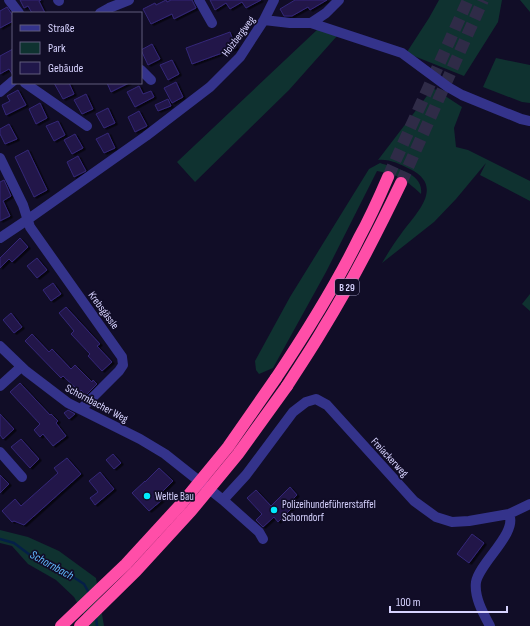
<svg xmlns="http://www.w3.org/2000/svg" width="530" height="626" font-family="'Sofia Sans Condensed',sans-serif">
  <defs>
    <filter id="shadow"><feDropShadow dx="2.5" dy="1.5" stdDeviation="0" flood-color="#0009"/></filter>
  </defs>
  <rect width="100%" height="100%" fill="#110d27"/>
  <path fill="#0f3230" d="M439,0H502L498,22L464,76L414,56L407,52L429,18Z
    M520,0H530V12Z
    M319,28L337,36L289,90L195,182L177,162Z
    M496,58L530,65V103L522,102L483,87Z
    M433,88L462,107L454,128L456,147L468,150L530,181V201L480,175L486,163L456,199L434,222L382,263C388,253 394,243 401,234C415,214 446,187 410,169C399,164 390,159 378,160Z
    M380,163C395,168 424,173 421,194C405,179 399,175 377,171L326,272L273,368L259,374L256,370L255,361L290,297L369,169Z
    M530,294V311L522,304Z
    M0,530L28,537L59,551L96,578L104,626H90L74,597L56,580L28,564L12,546L0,543Z"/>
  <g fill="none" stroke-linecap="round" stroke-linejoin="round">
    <path stroke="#051f48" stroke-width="2.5" d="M0,539L14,543L34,558L56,566L84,584L89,593
      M96,617L97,626"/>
  </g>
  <path fill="#20174a" stroke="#352778" filter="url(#shadow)" d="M20,0H41L39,1L45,13H32L28,6L24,8Z
    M166,0L167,2L171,0H192L196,8L174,19L172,14L151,24L143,9L155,3L156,5Z
    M210,0H261L246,8L242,2L230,9L226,3L215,10Z
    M295,0H327L310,10L308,7L292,16H284L280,9Z
    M7,7L13,16V21L0,28V11Z
    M230,32L236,48L192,64L186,48Z
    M152,44L160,59L148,65L141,50Z
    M13,49V75L9,69L0,74V56Z
    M172,60L179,74L168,80L160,65Z
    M176,82L183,97L172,103L164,88Z
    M54,83H69L74,94L63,99Z
    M107,83H129L111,92Z
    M139,86L143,94L151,91L154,97L135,107L127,92Z
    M18,90L26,105L6,115L2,105L10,101L7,96Z
    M86,94L93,109L82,114L74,100Z
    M168,99L171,106L158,111L155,105Z
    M40,103L47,118L36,124L29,109Z
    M108,108L115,123L104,128L96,114Z
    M139,111L147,126L135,132L128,117Z
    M58,121L65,135L54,141L46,126Z
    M9,124L17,139L5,144L0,134V129Z
    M108,133L115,148L104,153L96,139Z
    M75,134L83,148L72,154L64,140Z
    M28,150L47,190L34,197L15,157Z
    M78,156L86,171L74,177L67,162Z
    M4,180L11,196L3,201L10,216L0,221V182Z
    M20,238L28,247L12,262L9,259L0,268V258Z
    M37,258L47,270L37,278L27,266Z
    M53,283L61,294L51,301L43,290Z
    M66,307L100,344L97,346L112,362L102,371L88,356L90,354L71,334L74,331L59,313Z
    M11,313L22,327L14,333L3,320Z
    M32,334L49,352L52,349L71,369L75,365L92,382L93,380L97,384L86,395L81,390L80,392L63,376L61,378L25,341Z
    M20,383L50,415L51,414L58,421L56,423L66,436L53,446L43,434L40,437L34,430L40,424L10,392Z
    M68,410L75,414L69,419L64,413Z
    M0,414L14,429L3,439L0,435Z
    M21,439L39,459L30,468L11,447Z
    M113,454L121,463L114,469L106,460Z
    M67,458L81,474L24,525L14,521L12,522L2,511L15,499L21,506L58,473L54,468Z
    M159,468L173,481L158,496L162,500L149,511L132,493L145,481V482Z
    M100,472L114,489L95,505L90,498L98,492L89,481Z
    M0,475L9,484L0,493Z
    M290,487L297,495L289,503L293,507L278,522L274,517L263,527L256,520L262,514L247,498L256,490L271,506Z
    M472,534L484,543L469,563L457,554Z"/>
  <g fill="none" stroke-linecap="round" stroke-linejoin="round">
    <path stroke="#2f2b47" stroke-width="12" stroke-dasharray="12 6" stroke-linecap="butt" d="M388,177L468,0
      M401,183L483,0"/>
    <path stroke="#34338b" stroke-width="10" d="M9,0L19,13
      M58,0L59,1
      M199,0L212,23
      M100,13L109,8L129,0
      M264,20L274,0
      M311,23L326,13L339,0
      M141,70L151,80
      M25,83L87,126
      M0,92L13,81
      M0,158L23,205L30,227L122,357L123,365L119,371L81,409
      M0,238L27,220L146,136L210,87L240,57L264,20L290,23H311L402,53L448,87L462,95L521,119L530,121
      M0,346L26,371L68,403L140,439L165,454L223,500L246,475L293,412L306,402L316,399L327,405L414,501L436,517L452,522L469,521L509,514L530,504
      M0,386L21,367
      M0,452L22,477
      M223,500L259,532L263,539
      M490,626C483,613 474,597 476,582C480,562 518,533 509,514"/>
    <path stroke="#ff4ea8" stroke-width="12" d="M276,378C306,333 335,287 359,238C370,218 379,198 388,177
      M287,386C299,367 312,348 323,329C352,282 377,233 401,183"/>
    <path stroke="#ff4ea8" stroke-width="12" d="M61,626L126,564L182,503L228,447L276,378
      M80,626L136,571L191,511L238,454L287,386"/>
  </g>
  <g fill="#00ebfe" stroke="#110d27" stroke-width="1.5">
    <circle cx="147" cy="496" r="4"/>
    <circle cx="274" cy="510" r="4"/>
  </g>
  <g text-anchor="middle" stroke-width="3.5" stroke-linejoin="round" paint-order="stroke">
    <rect fill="#110d27" stroke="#9c98be" stroke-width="1" x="335" y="279" width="24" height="16" rx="3"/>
    <g font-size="10" font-weight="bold" fill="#d7d3ff">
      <text x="347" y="291">B 29</text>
    </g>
    <g font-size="11" fill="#d7d3ff" stroke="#110d27">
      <text transform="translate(238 36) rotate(-53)" y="4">Holzbergweg</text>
      <text transform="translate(104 310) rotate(54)" y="4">Krebsgässle</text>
      <text transform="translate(97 403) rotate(28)" y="4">Schornbacher Weg</text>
      <text transform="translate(390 457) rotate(47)" y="4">Freiackerweg</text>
    </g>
    <g font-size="11" fill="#d7d3ff" stroke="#110d27" text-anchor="start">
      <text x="155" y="500">Weltle Bau</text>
      <text x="282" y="508">Polizeihundeführerstaffel<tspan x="282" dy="13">Schorndorf</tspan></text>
    </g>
    <g font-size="12" font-style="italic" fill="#61baff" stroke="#110d27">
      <text transform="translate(52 565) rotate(29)" y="4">Schornbach</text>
    </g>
  </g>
  <rect x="12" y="12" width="130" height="72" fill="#110d27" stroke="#605c7d"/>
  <rect x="20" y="25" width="20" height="6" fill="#34338b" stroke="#605c7d"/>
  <text x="48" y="32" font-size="12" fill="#d7d3ff">Straße</text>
  <rect x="20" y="42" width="20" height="12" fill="#0f3230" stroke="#605c7d"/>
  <text x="48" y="52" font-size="12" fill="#d7d3ff">Park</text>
  <rect x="20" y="62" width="20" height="12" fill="#20174a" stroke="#605c7d"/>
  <text x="48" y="72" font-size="12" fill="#d7d3ff">Gebäude</text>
  <path d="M390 606v6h117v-6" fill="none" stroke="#d7d3ff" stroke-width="2"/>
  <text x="396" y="606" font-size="12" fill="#d7d3ff" stroke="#110d27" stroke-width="3" paint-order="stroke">100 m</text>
</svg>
